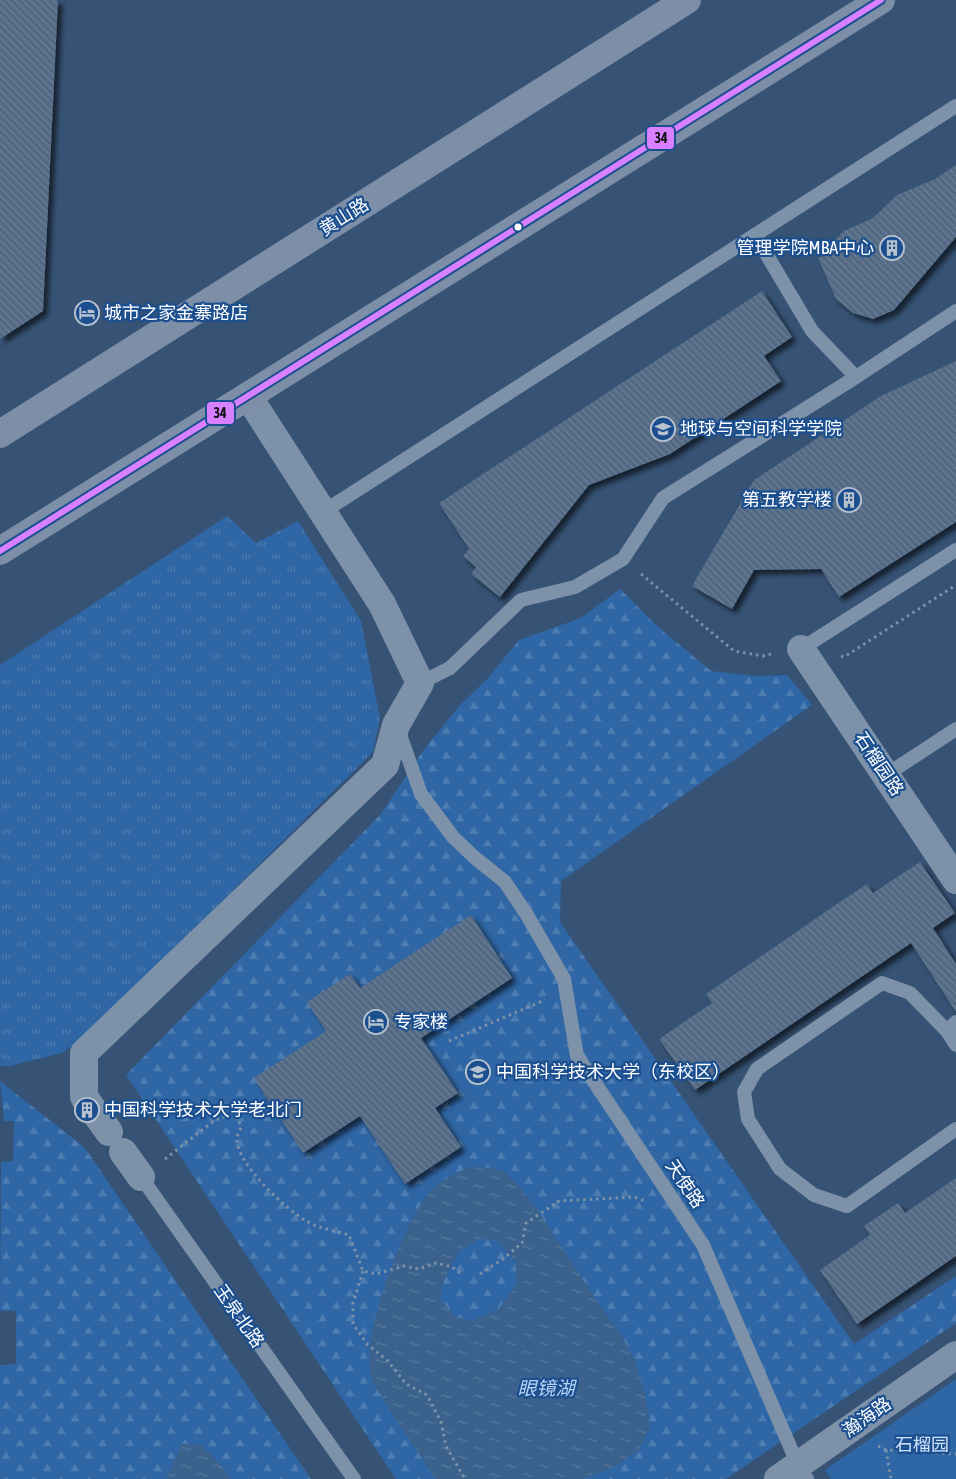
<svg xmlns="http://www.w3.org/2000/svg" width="956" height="1479" font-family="'Asap Condensed','Noto Sans SC',sans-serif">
  <defs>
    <pattern id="grass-tufts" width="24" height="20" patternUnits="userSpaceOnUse" patternTransform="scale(1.25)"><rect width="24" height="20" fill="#2f66a5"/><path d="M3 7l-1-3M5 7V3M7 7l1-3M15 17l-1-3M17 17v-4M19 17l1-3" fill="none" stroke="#4e7db2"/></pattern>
    <pattern id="forest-firs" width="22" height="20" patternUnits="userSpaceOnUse" patternTransform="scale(1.25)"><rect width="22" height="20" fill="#2f66a5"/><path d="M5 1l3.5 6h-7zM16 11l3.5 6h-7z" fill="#4e7db2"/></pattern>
    <pattern id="water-ripples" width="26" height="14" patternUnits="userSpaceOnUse" patternTransform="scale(1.25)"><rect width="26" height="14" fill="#3b618d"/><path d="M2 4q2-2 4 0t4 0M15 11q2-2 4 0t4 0" fill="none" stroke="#58799e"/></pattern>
    <pattern id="building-back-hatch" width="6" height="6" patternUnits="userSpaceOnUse" patternTransform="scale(1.25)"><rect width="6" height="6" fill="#526984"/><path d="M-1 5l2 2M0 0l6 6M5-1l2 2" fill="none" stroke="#6c8096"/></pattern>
    <filter id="shadow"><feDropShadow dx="4.5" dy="4.5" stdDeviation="2.5" flood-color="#0009"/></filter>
  </defs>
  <rect width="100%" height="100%" fill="#365274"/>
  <path fill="url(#grass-tufts)" d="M227,516L256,543L298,521L361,621L380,718L373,752L84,1038L62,1053L10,1066H0V665Z"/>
  <path fill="url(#forest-firs)" d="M620,589L657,626L711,671L755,676L787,675L812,705L561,881L560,922L854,1344L956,1276V1323L726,1479H396L126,1075L380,815L422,752L460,705L487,679L519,640L581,618Z
    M0,1081L85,1148L311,1479H0V1365L16,1364V1311H0L1,1162L13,1161L14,1121H4Z"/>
  <path fill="#2f66a5" d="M956,1379V1479H831L825,1470Z"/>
  <path fill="url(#water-ripples)" fill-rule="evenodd" d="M470,1167L493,1168L504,1172L518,1185L537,1209L597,1301L620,1333L635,1361L645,1394L650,1427L639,1450L614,1467L583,1479H435C419,1451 399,1427 383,1399C380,1393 374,1386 372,1379C358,1341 403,1224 429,1193C439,1181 456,1173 470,1167ZM480,1239L496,1240L515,1260L517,1283L498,1310L471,1321L456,1317L440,1299L444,1280L459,1251Z
    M182,1444L201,1445L221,1465L231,1479H166Z"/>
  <path fill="url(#building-back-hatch)" filter="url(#shadow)" d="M0,0H58L43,311L0,339Z
    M956,165V237L894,310L873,319L853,313L836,299L818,258L834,251L835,240L844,231L873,218L897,195L935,179Z
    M762,291L792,337L764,356L781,381L670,454L589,485L500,597L471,574L476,567L463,556L469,549L439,503Z
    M956,361V522L839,597L821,569L754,570L732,609L692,586L754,480L881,396Z
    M920,862L955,913L933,928L956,964V1012L911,943L695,1090L659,1039L712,1003L706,994L834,906L867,884L873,893Z
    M471,915L512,978L421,1038L458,1093L435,1108L461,1147L405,1184L360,1116L303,1153L254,1078L326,1031L307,1002L350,974L360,988Z
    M956,1178V1256L857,1324L820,1270L870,1235L864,1226L898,1203L905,1213Z"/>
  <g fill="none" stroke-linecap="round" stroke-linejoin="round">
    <path stroke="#7d92a8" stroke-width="3" stroke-dasharray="2.5 4" stroke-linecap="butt" d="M641,574L734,651L763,656L771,654
      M841,656L844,657L956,585
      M449,1041L545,1000
      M165,1159L215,1120L230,1115L238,1119L241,1127C240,1130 238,1134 237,1137C234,1162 286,1209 306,1221C318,1228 336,1231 349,1235L363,1271L376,1274L404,1266L418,1269L436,1263L452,1267L460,1273
      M363,1271L353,1303V1324L367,1344L388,1361L406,1384L427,1395L441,1422L446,1446L465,1479
      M480,1274L503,1259L522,1243L526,1223L559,1201L634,1197L645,1201
      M878,1446L886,1450L956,1454
      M886,1450L891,1479"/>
    <path stroke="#7d92a8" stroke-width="14" d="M755,235L812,331L856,377L956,311
      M323,512L956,106
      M801,649L956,550
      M420,683L450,668L521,600L575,587L623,559L663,498L856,377
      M398,729L421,794L453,837L474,857L505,882L527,915L564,979L577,1056L703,1245L798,1465L807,1479
      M886,775L956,729
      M947,1031L956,1022
      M956,1045L947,1031L910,993L882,983L757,1069L744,1092L748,1119L780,1169L814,1195L847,1206L956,1129
      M141,1177L354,1479"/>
    <path stroke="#7d92a8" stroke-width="28" d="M801,649L956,880
      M109,1132L84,1097V1053L385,765L396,725L420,683L382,604L248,396
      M123,1152L141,1177
      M778,1479L956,1355"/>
    <path stroke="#7d8ea7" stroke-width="28" d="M0,434L687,0
      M0,551L881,0"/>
    <defs>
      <path id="bus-1" d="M0,551L881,0"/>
    </defs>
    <use href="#bus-1" stroke="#1b4f8f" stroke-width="10"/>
    <use href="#bus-1" stroke="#d880ff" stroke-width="6"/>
  </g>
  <defs>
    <symbol id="building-ring" viewBox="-11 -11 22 22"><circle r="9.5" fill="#1b4f8f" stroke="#b9c2ce" stroke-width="1.5"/><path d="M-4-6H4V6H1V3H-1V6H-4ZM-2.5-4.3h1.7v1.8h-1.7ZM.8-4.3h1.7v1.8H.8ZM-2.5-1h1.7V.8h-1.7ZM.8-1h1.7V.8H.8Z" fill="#b9c2ce"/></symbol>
    <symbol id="hotel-ring" viewBox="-11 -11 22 22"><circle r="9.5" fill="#1b4f8f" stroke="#b9c2ce" stroke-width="1.5"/><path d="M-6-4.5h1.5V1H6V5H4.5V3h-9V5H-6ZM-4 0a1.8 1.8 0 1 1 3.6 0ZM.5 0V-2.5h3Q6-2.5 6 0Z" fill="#b9c2ce"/></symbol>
    <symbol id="university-ring" viewBox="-11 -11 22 22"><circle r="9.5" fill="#1b4f8f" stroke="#b9c2ce" stroke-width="1.5"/><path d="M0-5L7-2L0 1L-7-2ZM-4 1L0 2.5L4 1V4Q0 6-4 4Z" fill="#b9c2ce"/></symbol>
  </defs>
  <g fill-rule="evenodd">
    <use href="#building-ring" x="878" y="234" width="28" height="28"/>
    <use href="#hotel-ring" x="73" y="299" width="28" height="28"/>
    <use href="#university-ring" x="649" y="415" width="28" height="28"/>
    <use href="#building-ring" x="835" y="486" width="28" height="28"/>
    <use href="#hotel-ring" x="362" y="1008" width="28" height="28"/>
    <use href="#university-ring" x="464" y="1058" width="28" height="28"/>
    <use href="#building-ring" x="73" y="1096" width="28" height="28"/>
  </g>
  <circle fill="#fff" stroke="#1b4f8f" stroke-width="2" cx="518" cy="227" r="4.5"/>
  <g text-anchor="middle" stroke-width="4.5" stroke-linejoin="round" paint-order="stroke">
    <g font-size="18" fill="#fff" stroke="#1b4f8f">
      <text transform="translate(344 217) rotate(-32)" y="6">黄山路</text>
      <text transform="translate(879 764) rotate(56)" y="6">石榴园路</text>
      <text transform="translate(685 1184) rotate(56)" y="6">天使路</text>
      <text transform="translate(239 1316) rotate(55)" y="6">玉泉北路</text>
      <text transform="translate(867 1417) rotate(-35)" y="6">瀚海路</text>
    </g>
    <g font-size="18" fill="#fff" stroke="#1b4f8f" text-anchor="start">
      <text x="874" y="254" text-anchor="end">管理学院MBA中心</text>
      <text x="104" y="319">城市之家金寨路店</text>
      <text x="680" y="435">地球与空间科学学院</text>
      <text x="832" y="506" text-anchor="end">第五教学楼</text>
      <text x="394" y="1028">专家楼</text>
      <text x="496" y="1078">中国科学技术大学（东校区）</text>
      <text x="104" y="1116">中国科学技术大学老北门</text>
    </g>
    <g font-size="18" fill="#cfe3fa" stroke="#1b4f8f">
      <text x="922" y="1451">石榴园</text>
    </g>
    <g font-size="19" font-style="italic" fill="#b5d3f5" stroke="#1b4f8f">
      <text x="546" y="1395">眼镜湖</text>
    </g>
  </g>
  <g stroke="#1b4f8f" stroke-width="2">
    <rect x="646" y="126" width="29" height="24" rx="5" fill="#d880ff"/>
    <rect x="206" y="401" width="29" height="24" rx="5" fill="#d880ff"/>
  </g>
  <g font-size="14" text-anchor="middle" font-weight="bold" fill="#111">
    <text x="661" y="143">34</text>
    <text x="220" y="418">34</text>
  </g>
</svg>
